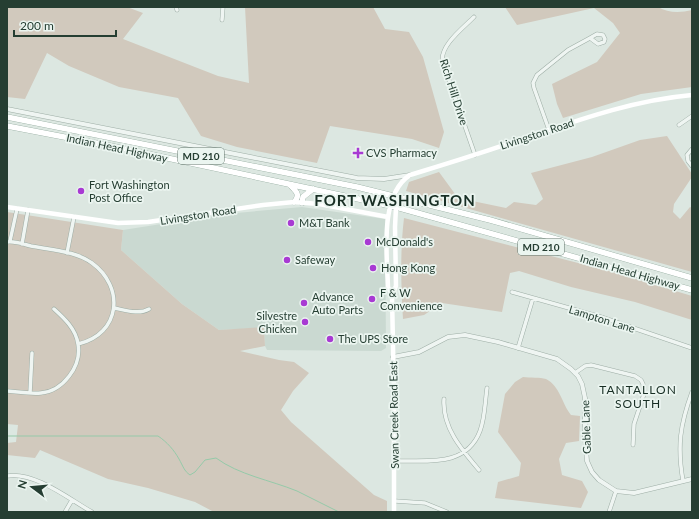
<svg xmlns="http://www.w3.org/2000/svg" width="699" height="519" font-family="Lato,sans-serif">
  <rect width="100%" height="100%" fill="#dce7e1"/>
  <path fill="#cad9d1" d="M302,207L385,219L386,348L381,351L267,350L265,346L264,328L219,330L182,304L121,250L123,230L225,214Z"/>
  <path fill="#d1c9bd" d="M7,7H127L143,13L123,39L218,76L249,83L245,7H373L385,29L409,32L423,57L444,132L439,148L412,139L330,126L317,163L237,147L201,136L178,98L119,87L69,66L47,53L25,99L7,97Z
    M505,7H658C668,13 680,13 692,10V87L641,94L563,118L557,104L552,84L597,62L620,33L613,23L594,8L517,25Z
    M667,136L692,174V177L674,204L673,212L680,219L690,207L692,208V272L406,191L409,182L439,172L458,198L506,208L514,202L536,205L543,199L531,173L592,157L640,140Z
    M7,212L123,230L121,250L182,304L219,330L264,327L265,346L240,351L279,360L294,362L309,373L293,391L281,410L291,422L374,495L387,501V512H214L195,502L148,488L108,479L40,450L35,458L7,455V443L16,442L18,425L7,424Z
    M404,218L609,271L692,296V320L635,302L571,287L519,271L510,273L502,312L442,303L424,315L403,319C401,285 400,251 404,218Z
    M523,377C530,378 540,377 546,379C560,386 562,404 571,415L580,416L579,441L566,443L559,459L562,475L582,481L588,492L581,508L495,498L498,482L519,476L521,463L498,432L505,394L515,382Z"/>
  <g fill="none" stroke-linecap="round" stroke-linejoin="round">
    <path stroke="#95c9a9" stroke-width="1" d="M7,436H158C167,442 174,450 179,459C183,466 184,471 190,475L195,472L205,460L216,458C239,475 270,480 297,491C311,498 325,505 339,512"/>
    <defs>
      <path id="minor" d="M176,7L177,10
        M474,17C463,28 438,47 443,63L475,155
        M222,20L223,7
        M597,34L603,35L605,39L604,42L598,44L590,38Z
        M679,125L692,116
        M549,130L534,88L533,83L537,75L568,50L590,38
        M692,149L687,155L688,161L692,166
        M10,241L17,209
        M7,242C15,241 23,244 31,246C51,250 76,251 92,263C125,287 121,334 78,344
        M22,244L28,210
        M67,253L74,217
        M512,292L601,317L692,348
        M114,308C125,310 139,315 149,309
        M518,348L533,298
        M575,373L585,366L591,365L635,376L641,380L643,384L644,394L634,424L633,445
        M7,391C18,392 30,394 41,393C63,391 82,366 78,344C76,329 64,318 54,309
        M30,393L32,353
        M444,399C442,427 461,449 479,470
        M394,461C426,460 466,468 480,431C485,418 485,402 487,388
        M7,476C34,471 69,499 92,512
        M683,481C677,446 680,425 692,392
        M395,501L425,503L447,512
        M65,512L72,500
        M609,512L616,491"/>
      <path id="tertiary" d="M7,109L357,178L384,179L410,175
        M393,357L419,352L448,337L465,335L498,342L557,359L571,369L578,376L582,384L585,398V438L587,461L592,472L599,480L616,491L634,493L692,479"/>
      <path id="trunk" d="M7,117L357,187L490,220L692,278
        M7,126L111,146L396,207L692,290
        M290,185C296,191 301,195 294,202
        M302,203L303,197L313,189"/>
    </defs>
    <use href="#minor" stroke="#9eaea6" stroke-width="4.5"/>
    <use href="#tertiary" stroke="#9eaea6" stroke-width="5"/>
    <use href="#trunk" stroke="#839e90" stroke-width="6"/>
    <use href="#minor" stroke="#eff5f2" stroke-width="3.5"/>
    <use href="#tertiary" stroke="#eff5f2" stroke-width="4"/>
    <path stroke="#fff" stroke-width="4.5" d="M7,207L118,223L148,222L263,205L294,202L319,204L388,217
      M392,295L396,286L395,227L396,207L395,198
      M394,512V397L392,295L388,287C387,256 379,195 410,175C450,163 491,150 531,136C584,118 636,100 692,95"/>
    <use href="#trunk" stroke="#fff" stroke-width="5.5"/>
  </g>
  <g fill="#a83ad3" stroke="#ebf5f0" stroke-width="1.5">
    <path d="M356 147h4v4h4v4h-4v4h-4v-4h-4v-4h4z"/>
    <circle cx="81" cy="191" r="4"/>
    <circle cx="291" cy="223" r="4"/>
    <circle cx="368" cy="242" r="4"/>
    <circle cx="287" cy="260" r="4"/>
    <circle cx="373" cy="268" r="4"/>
    <circle cx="372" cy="299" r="4"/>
    <circle cx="304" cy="303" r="4"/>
    <circle cx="305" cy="322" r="4"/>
    <circle cx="330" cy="339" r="4"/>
  </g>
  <g text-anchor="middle" stroke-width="3.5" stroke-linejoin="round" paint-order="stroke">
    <g fill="#ebf5f0" stroke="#60756b" stroke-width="1">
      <rect x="178" y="148" width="46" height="16" rx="3"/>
      <rect x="518" y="239" width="46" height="16" rx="3"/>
    </g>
    <g font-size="10" font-weight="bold" fill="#253e32">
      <text x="201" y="160">MD 210</text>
      <text x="541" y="251">MD 210</text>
    </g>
    <g font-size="11" fill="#253e32" stroke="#ebf5f0">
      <text transform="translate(454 92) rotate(72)" y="4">Rich Hill Drive</text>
      <text transform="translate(537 134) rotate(-18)" y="4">Livingston Road</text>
      <text transform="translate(117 148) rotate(12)" y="4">Indian Head Highway</text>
      <text transform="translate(198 215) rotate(-9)" y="4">Livingston Road</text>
      <text transform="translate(630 272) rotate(16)" y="4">Indian Head Highway</text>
      <text transform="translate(602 319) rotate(17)" y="4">Lampton Lane</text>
      <text transform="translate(394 415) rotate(-91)" y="4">Swan Creek Road East</text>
      <text transform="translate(586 427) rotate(-92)" y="4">Gable Lane</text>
    </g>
    <g font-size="11" fill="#253e32" stroke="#ebf5f0" text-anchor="start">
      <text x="366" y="157">CVS Pharmacy</text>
      <text x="89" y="189">Fort Washington<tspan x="89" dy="13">Post Office</tspan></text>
      <text x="299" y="227">M&amp;T Bank</text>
      <text x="376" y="246">McDonald's</text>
      <text x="295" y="264">Safeway</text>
      <text x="381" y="272">Hong Kong</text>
      <text x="380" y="297">F &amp; W<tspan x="380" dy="13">Convenience</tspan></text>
      <text x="312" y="301">Advance<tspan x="312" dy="13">Auto Parts</tspan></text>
      <text x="297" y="320" text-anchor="end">Silvestre<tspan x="297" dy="13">Chicken</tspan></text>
      <text x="338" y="343">The UPS Store</text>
    </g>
    <g font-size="12" letter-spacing="1" fill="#182e24" stroke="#ebf5f0">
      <text x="638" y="394">TANTALLON<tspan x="638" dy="14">SOUTH</tspan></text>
    </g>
    <g font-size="15" font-weight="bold" letter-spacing="1" fill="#182e24" stroke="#ebf5f0">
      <text x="395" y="206">FORT WASHINGTON</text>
    </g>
  </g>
  <rect width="699" height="519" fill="none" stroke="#253e32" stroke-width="16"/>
  <g transform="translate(32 487) rotate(286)" stroke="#ebf5f0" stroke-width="3" paint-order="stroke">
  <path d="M0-3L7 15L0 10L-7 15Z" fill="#253e32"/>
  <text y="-6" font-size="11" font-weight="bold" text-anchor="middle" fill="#253e32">N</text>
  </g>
  <path d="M14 30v6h102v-6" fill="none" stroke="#253e32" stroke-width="2"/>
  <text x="20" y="30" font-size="12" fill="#253e32" stroke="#ebf5f0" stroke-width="3" paint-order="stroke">200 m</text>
</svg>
